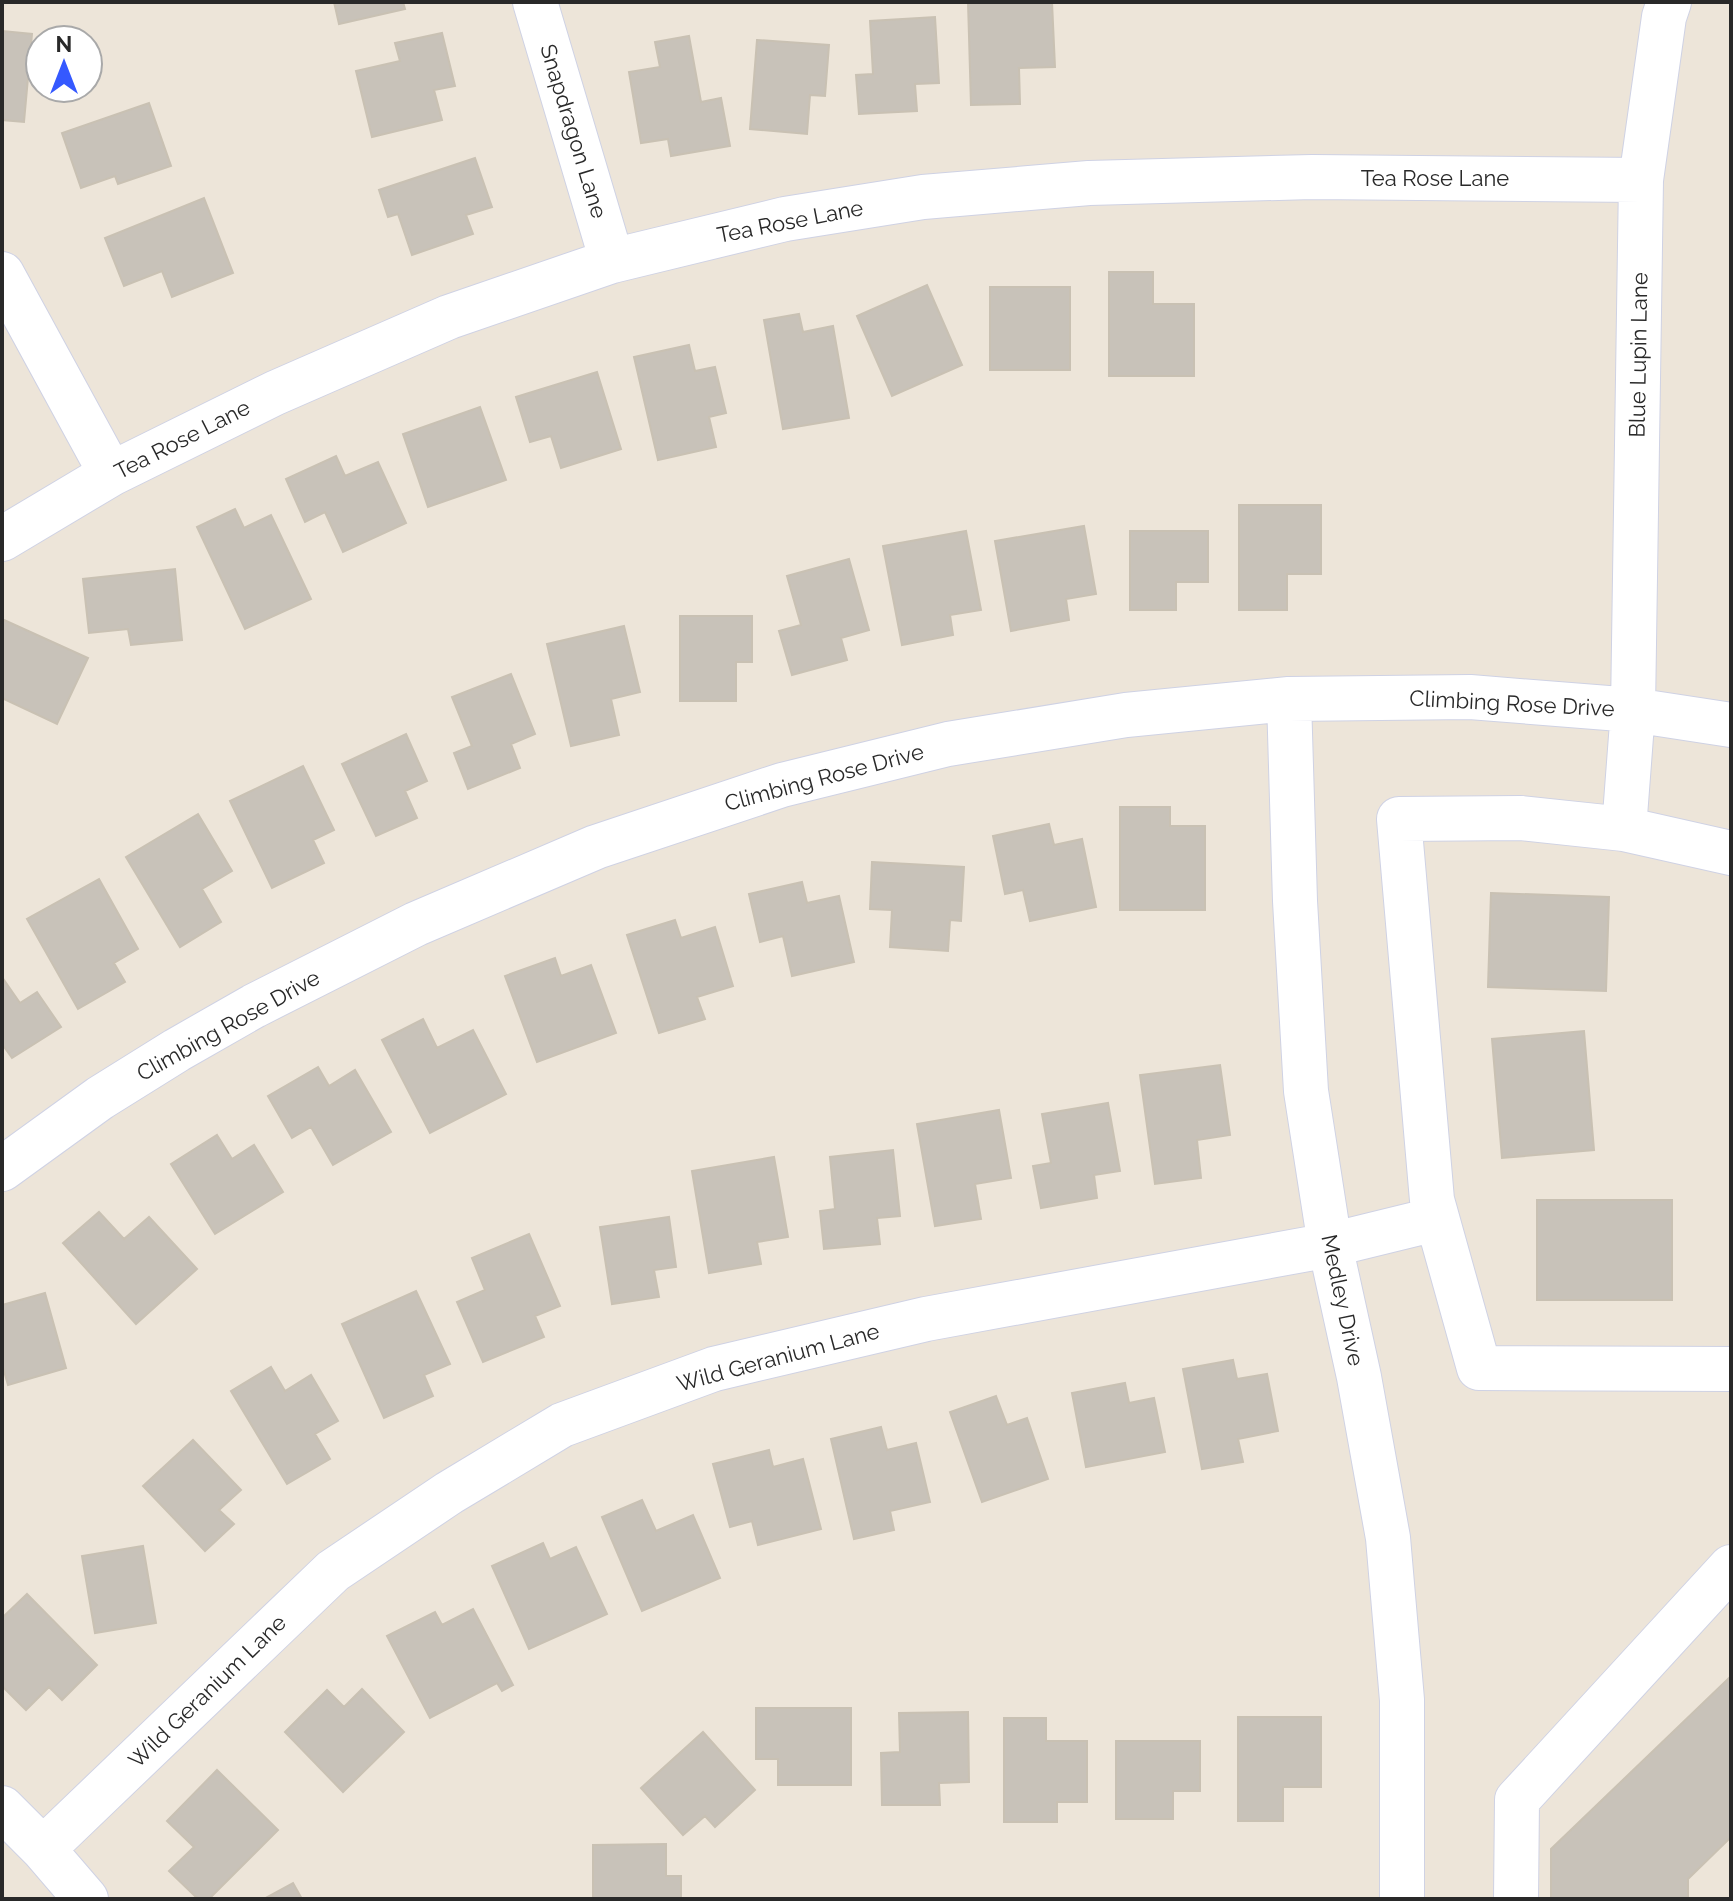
<svg xmlns="http://www.w3.org/2000/svg" width="1733" height="1901" font-family="Raleway,sans-serif">
  <rect width="100%" height="100%" fill="#ede5d9"/>
  <path fill="#c8c2b9" stroke="#c9c1b3" stroke-width="2" d="M334,2H403L405,9L339,24Z
    M968,2H1052L1055,67L1019,68L1020,104L971,105Z
    M935,17L939,83L915,84L917,111L859,114L856,75L873,74L870,21Z
    M2,31L32,34L24,122L2,120Z
    M442,33L455,86L434,90L442,120L372,137L356,71L400,61L395,43Z
    M689,36L701,102L721,98L730,146L671,156L668,139L641,143L629,72L660,67L655,42Z
    M757,40L829,45L825,96L810,95L807,134L750,129Z
    M149,103L171,166L118,184L115,176L81,188L62,133Z
    M475,158L492,207L466,215L473,234L412,255L398,214L388,217L379,190Z
    M204,198L233,273L172,297L162,271L124,286L105,238Z
    M1109,272H1153V304H1194V376H1109Z
    M927,285L962,365L892,396L857,316Z
    M990,287H1070V370H990Z
    M799,314L803,332L833,326L849,418L783,429L764,320Z
    M689,345L695,371L715,367L726,413L709,417L716,447L658,460L634,357Z
    M597,372L621,449L561,468L551,436L530,442L516,397Z
    M480,407L506,480L428,507L403,434Z
    M336,456L345,476L378,462L406,523L343,552L325,512L305,522L286,479Z
    M1239,505H1321V574H1287V610H1239Z
    M235,509L244,528L271,515L311,599L245,629L197,527Z
    M1084,526L1096,594L1066,599L1069,620L1011,631L995,541Z
    M966,531L981,610L950,615L953,635L902,645L883,546Z
    M1130,531H1208V582H1176V610H1130Z
    M849,559L869,630L841,638L847,660L792,675L779,631L801,625L787,576Z
    M175,569L182,640L131,645L128,629L89,633L83,579Z
    M680,616H752V662H736V701H680Z
    M4,620L88,658L57,724L2,698V625Z
    M624,626L640,692L611,699L619,735L571,746L547,644Z
    M511,674L535,734L511,744L520,768L468,789L454,753L472,746L452,697Z
    M406,734L427,781L405,791L417,818L376,836L342,764Z
    M303,766L334,830L313,840L324,863L272,888L230,801Z
    M1120,807H1170V826H1205V910H1120Z
    M198,814L232,871L202,889L221,922L180,947L126,857Z
    M1049,824L1054,845L1082,839L1096,907L1030,921L1023,890L1005,894L993,836Z
    M872,862L964,867L961,921L950,920L948,951L890,947L892,910L870,909Z
    M99,879L138,949L114,963L125,982L78,1009L27,919Z
    M802,882L807,903L839,896L854,962L792,976L783,936L760,942L749,894Z
    M1491,893L1609,897L1606,991L1488,987Z
    M675,920L681,938L715,927L733,986L697,997L705,1019L659,1033L627,935Z
    M555,958L561,976L591,965L616,1033L537,1062L505,976Z
    M2,977L20,1003L37,992L61,1027L12,1058L2,1044Z
    M423,1019L437,1048L473,1030L506,1094L430,1133L382,1040Z
    M1584,1031L1594,1150L1502,1158L1492,1039Z
    M1220,1065L1230,1135L1197,1140L1201,1178L1155,1184L1140,1075Z
    M318,1067L329,1086L355,1070L391,1132L333,1165L311,1127L292,1138L268,1096Z
    M1108,1103L1120,1171L1094,1175L1097,1198L1041,1208L1033,1166L1051,1163L1042,1114Z
    M999,1110L1011,1178L975,1184L981,1219L935,1226L917,1124Z
    M217,1135L232,1159L254,1145L283,1192L215,1234L171,1164Z
    M893,1150L900,1216L877,1218L880,1244L824,1249L820,1211L835,1209L830,1157Z
    M774,1157L788,1237L757,1242L761,1264L709,1273L692,1171Z
    M1537,1200H1672V1300H1537Z
    M99,1212L124,1239L149,1217L197,1269L136,1324L63,1243Z
    M669,1217L676,1267L654,1270L659,1297L612,1304L600,1227Z
    M529,1234L560,1306L535,1316L544,1337L483,1362L457,1302L485,1290L472,1258Z
    M416,1291L450,1364L424,1375L433,1396L384,1418L342,1324Z
    M45,1293L66,1368L8,1385L2,1364V1305Z
    M1233,1360L1237,1379L1267,1374L1278,1431L1238,1439L1243,1462L1202,1469L1183,1369Z
    M271,1367L285,1391L311,1375L338,1421L315,1434L330,1459L287,1484L231,1391Z
    M1125,1383L1129,1403L1154,1398L1165,1452L1086,1467L1072,1393Z
    M996,1396L1007,1425L1027,1418L1048,1479L982,1502L950,1412Z
    M881,1427L887,1450L916,1443L930,1502L890,1511L894,1530L854,1539L831,1439Z
    M193,1440L241,1490L219,1510L234,1524L205,1551L143,1486Z
    M769,1450L773,1467L803,1459L821,1529L758,1545L752,1521L730,1527L713,1464Z
    M642,1500L656,1531L693,1515L720,1578L642,1611L602,1517Z
    M543,1543L550,1559L576,1547L607,1614L529,1649L492,1566Z
    M143,1546L156,1623L95,1633L82,1556Z
    M27,1594L97,1665L62,1700L49,1687L26,1710L2,1686V1618Z
    M473,1609L513,1685L502,1691L497,1683L430,1718L387,1636L435,1612L442,1625Z
    M1731,1676V1837L1688,1879V1899H1551V1849Z
    M362,1689L404,1732L343,1792L285,1732L327,1690L344,1707Z
    M756,1708H851V1785H778V1759H756Z
    M968,1712L969,1782L939,1783L940,1805H882L881,1753L900,1752L899,1713Z
    M1238,1717H1321V1787H1283V1821H1238Z
    M1004,1718H1046V1741H1087V1802H1057V1822H1004Z
    M703,1732L755,1790L715,1827L705,1816L683,1835L641,1788Z
    M1116,1741H1200V1791H1173V1819H1116Z
    M217,1770L278,1830L209,1899H198L169,1871L194,1847L167,1821Z
    M666,1844V1876H681V1899H593V1845Z
    M293,1883L302,1899H264Z"/>
  <g fill="none" stroke-linecap="round" stroke-linejoin="round">
    <defs>
      <path id="minor" d="M535,2L612,261
        M2,274L111,474
        M2,539L111,474L275,393L449,317L612,261L785,219L923,197L1089,183L1312,177L1641,180
        M1289,699L1295,901L1306,1091L1330,1245L1359,1377L1388,1538L1402,1700V1899
        M1624,829L1633,710L1641,180L1664,17L1669,2
        M1731,853L1624,829L1521,818L1399,819L1432,1200L1479,1368L1731,1369
        M2,1169L100,1098L177,1050L254,1006L416,924L596,847L782,785L948,744L1126,715L1289,699L1470,697L1633,710L1731,725
        M2,1808L43,1849L86,1899
        M43,1849L333,1571L449,1493L562,1425L714,1369L926,1319L1330,1245L1436,1219
        M1516,1899L1517,1800L1731,1567"/>
    </defs>
    <use href="#minor" stroke="#cfd2e4" stroke-width="46"/>
    <use href="#minor" stroke="#fff" stroke-width="44"/>
  </g>
  <g text-anchor="middle" stroke-width="6" stroke-linejoin="round" paint-order="stroke">
    <g font-size="22" fill="#292929" stroke="#fff">
      <text transform="translate(574 131) rotate(73)" y="8">Snapdragon Lane</text>
      <text x="1435" y="186">Tea Rose Lane</text>
      <text transform="translate(790 221) rotate(-11)" y="8">Tea Rose Lane</text>
      <text transform="translate(1638 355) rotate(-89)" y="8">Blue Lupin Lane</text>
      <text transform="translate(182 439) rotate(-27)" y="8">Tea Rose Lane</text>
      <text transform="translate(1512 703) rotate(3)" y="8">Climbing Rose Drive</text>
      <text transform="translate(824 777) rotate(-15)" y="8">Climbing Rose Drive</text>
      <text transform="translate(228 1025) rotate(-29)" y="8">Climbing Rose Drive</text>
      <text transform="translate(1343 1300) rotate(78)" y="8">Medley Drive</text>
      <text transform="translate(778 1357) rotate(-15)" y="8">Wild Geranium Lane</text>
      <text transform="translate(207 1691) rotate(-44)" y="8">Wild Geranium Lane</text>
    </g>
  </g>
  <rect width="1733" height="1901" fill="none" stroke="#292929" stroke-width="8"/>
  <g transform="translate(64 64)"><circle r="38" fill="#ffffff" stroke="#a9a9a9" stroke-width="2"/>
  <path d="M0-6L14 30L0 20L-14 30Z" fill="#3559ff"/>
  <text y="-12" font-size="22" font-weight="bold" text-anchor="middle" fill="#292929">N</text>
  </g>
</svg>
